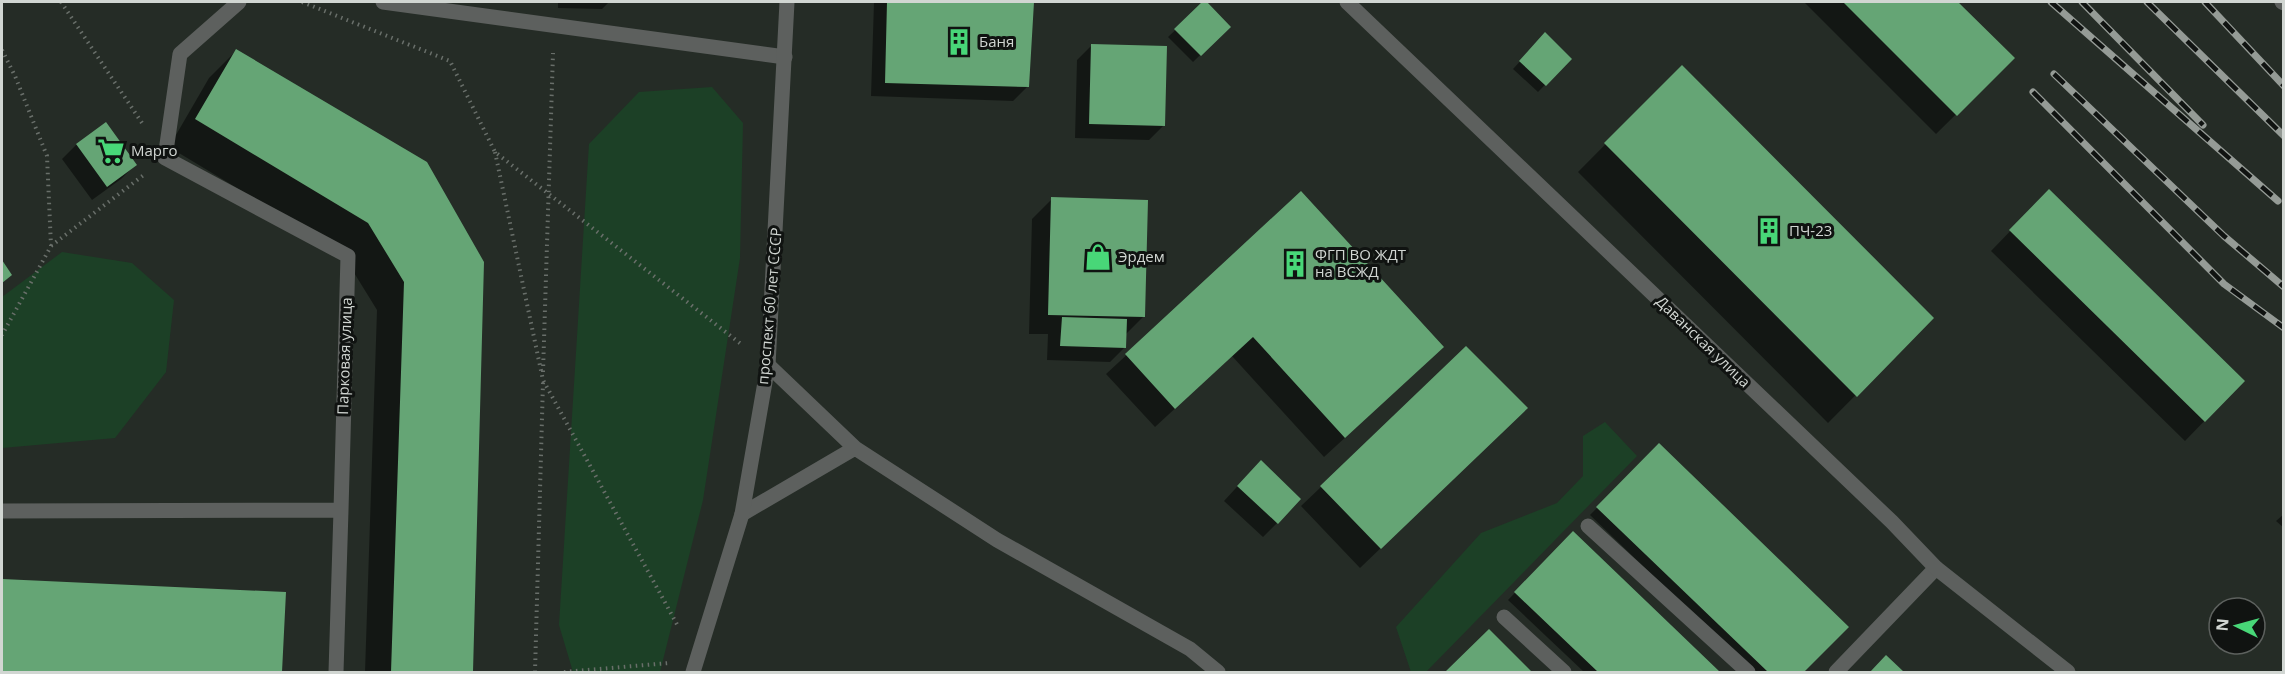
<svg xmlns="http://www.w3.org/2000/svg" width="2285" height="674" font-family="'Open Sans',sans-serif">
  <rect width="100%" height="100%" fill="#252c26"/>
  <path fill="#1c4026" d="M712,87L743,123L740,258L703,500L660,672H573L559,625L589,144L639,92Z
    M62,252L132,263L174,300L166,372L115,438L2,448V297Z
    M1605,422L1637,456L1426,672H1411L1396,627L1481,533L1557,503L1583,476V436Z"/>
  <path fill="#0007" d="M558,2H609L602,9L558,8Z
    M874,2H1032L1027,87L1013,101L871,96Z
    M1205,2L1229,27L1193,62L1168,37Z
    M1804,2H1956L2013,58L1936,134Z
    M1538,42L1570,59L1538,92L1513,69Z
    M1091,46L1163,126L1149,140L1075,138L1077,60Z
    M236,51L483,263L472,672H365L377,310L340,250L169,147L209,78Z
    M1682,67L1932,318L1828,423L1578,172Z
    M105,124L135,165L121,179L92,200L62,159L76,145Z
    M2049,191L2243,381L2185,441L1991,251Z
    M1301,194L1422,367L1324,457L1232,356L1155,427L1106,374Z
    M1052,199L1144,316L1125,335V347L1110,362L1047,360L1048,334H1029L1032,219Z
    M1506,428L1360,568L1301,506L1321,487Z
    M1659,445L1847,627L1802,672H1753L1590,515Z
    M1246,477L1277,523L1263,537L1224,501Z
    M2284,514V528L2276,521Z
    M1573,533L1718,672H1584L1508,600Z
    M2,581L285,594L281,672H2Z
    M1489,631L1530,672H1447Z"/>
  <path fill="#65a575" d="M887,2H1034L1029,87L885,83Z
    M1202,2H1207L1231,27L1201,56L1174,29Z
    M1843,2H1958L2015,58L1957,116Z
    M1545,32L1572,59L1546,86L1519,61Z
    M1091,44L1167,46L1165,126L1089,124Z
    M236,49L427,162L484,262L473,672H391L404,282L368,223L195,119Z
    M1682,65L1934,318L1857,397L1604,143Z
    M106,122L137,165L107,187L76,144Z
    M2049,189L2245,381L2205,422L2009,230Z
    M1301,191L1444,347L1345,438L1253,337L1175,409L1125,354Z
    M1051,197L1148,200L1145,317L1048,315Z
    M2,260L12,275L2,283Z
    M1062,317L1127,319L1126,348L1060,346Z
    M1466,346L1528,408L1381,549L1320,486Z
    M1659,443L1849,627L1804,672H1768L1596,507Z
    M1261,460L1301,499L1278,524L1237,486Z
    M1573,531L1720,672H1598L1514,592Z
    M2,579L286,592L282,672H2Z
    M1489,629L1532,672H1445Z
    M1886,655L1904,672H1870Z"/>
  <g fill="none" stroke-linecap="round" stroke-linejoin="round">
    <path stroke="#696f6a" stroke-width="4" stroke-dasharray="1.5 4.5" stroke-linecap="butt" d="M61,2L142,123
      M302,2L450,61L495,152L741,344
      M2,50L15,76L47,156L51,246L2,335
      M495,152L543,380L679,628
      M51,246L145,174
      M543,372L553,53
      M535,672L543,382
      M564,672L669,663"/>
    <path stroke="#5d605e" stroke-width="15" d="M2282,2L2284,3
      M768,365L855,448
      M742,514L855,448L997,540L1190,649L1218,672
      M1588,526L1748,672
      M1504,617L1564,672
      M1836,672L1936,568"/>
    <path stroke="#5d605e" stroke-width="15" d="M383,2L785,57
      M1347,2L1892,522L1936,568L2068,672
      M2,511L341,510L348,256L165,158L180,54L239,2
      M336,672L341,510"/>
    <path stroke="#5d605e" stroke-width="15" d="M693,672L742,514L768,365L787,2"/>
    <defs>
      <path id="rail" d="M2051,2L2278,201
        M2082,2L2203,125
        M2147,2L2284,136
        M2205,2L2284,86
        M2054,74L2224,236L2284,287
        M2033,92L2224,284L2284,328"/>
    </defs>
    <use href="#rail" stroke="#959b96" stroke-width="7"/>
    <use href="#rail" stroke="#101311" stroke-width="4.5" stroke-dasharray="14" stroke-linecap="butt"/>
  </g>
  <defs>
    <symbol id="building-bare" viewBox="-9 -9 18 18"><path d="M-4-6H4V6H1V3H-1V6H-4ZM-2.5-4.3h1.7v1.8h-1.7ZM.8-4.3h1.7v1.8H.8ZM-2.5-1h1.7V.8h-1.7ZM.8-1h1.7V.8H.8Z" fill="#48d778" stroke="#101311" stroke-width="2.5" paint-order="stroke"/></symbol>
    <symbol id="supermarket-bare" viewBox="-9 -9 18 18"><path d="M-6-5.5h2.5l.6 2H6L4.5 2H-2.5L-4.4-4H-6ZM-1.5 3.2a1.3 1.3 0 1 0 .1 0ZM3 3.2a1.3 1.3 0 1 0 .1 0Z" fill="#48d778" stroke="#101311" stroke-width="2.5" paint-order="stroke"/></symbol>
    <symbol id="shop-bare" viewBox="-9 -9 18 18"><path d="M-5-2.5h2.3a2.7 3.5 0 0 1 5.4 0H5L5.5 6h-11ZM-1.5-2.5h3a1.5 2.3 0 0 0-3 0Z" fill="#48d778" stroke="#101311" stroke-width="2.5" paint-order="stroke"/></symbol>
  </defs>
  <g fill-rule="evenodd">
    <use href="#building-bare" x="940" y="23" width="38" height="38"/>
    <use href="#supermarket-bare" x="92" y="132" width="38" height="38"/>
    <use href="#building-bare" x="1750" y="212" width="38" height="38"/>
    <use href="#shop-bare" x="1079" y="238" width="38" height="38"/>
    <use href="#building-bare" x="1276" y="245" width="38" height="38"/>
  </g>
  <g text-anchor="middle" stroke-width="6" stroke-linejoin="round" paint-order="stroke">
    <g font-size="15" fill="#d1d6d2" stroke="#101311" text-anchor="start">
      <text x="979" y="47">Баня</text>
      <text x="131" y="156">Марго</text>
      <text x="1789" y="236">ПЧ-23</text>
      <text x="1315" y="260">ФГП ВО ЖДТ<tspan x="1315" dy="17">на ВСЖД</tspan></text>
      <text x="1118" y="262">Эрдем</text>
    </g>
    <g font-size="15" fill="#d1d6d2" stroke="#101311">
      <text transform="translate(770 306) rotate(-85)" y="5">проспект 60 лет СССР</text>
      <text transform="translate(1703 342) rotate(44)" y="5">Даванская улица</text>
      <text transform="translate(345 356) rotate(-88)" y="5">Парковая улица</text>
    </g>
  </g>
  <rect width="2285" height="674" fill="none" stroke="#d1d6d2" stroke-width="6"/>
  <g transform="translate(2237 626) rotate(275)"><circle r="28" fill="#101311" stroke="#5d615e" stroke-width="1.5"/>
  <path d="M0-4.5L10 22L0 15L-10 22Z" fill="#48d778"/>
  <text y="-9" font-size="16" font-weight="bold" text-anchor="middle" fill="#d1d6d2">N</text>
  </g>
</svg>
